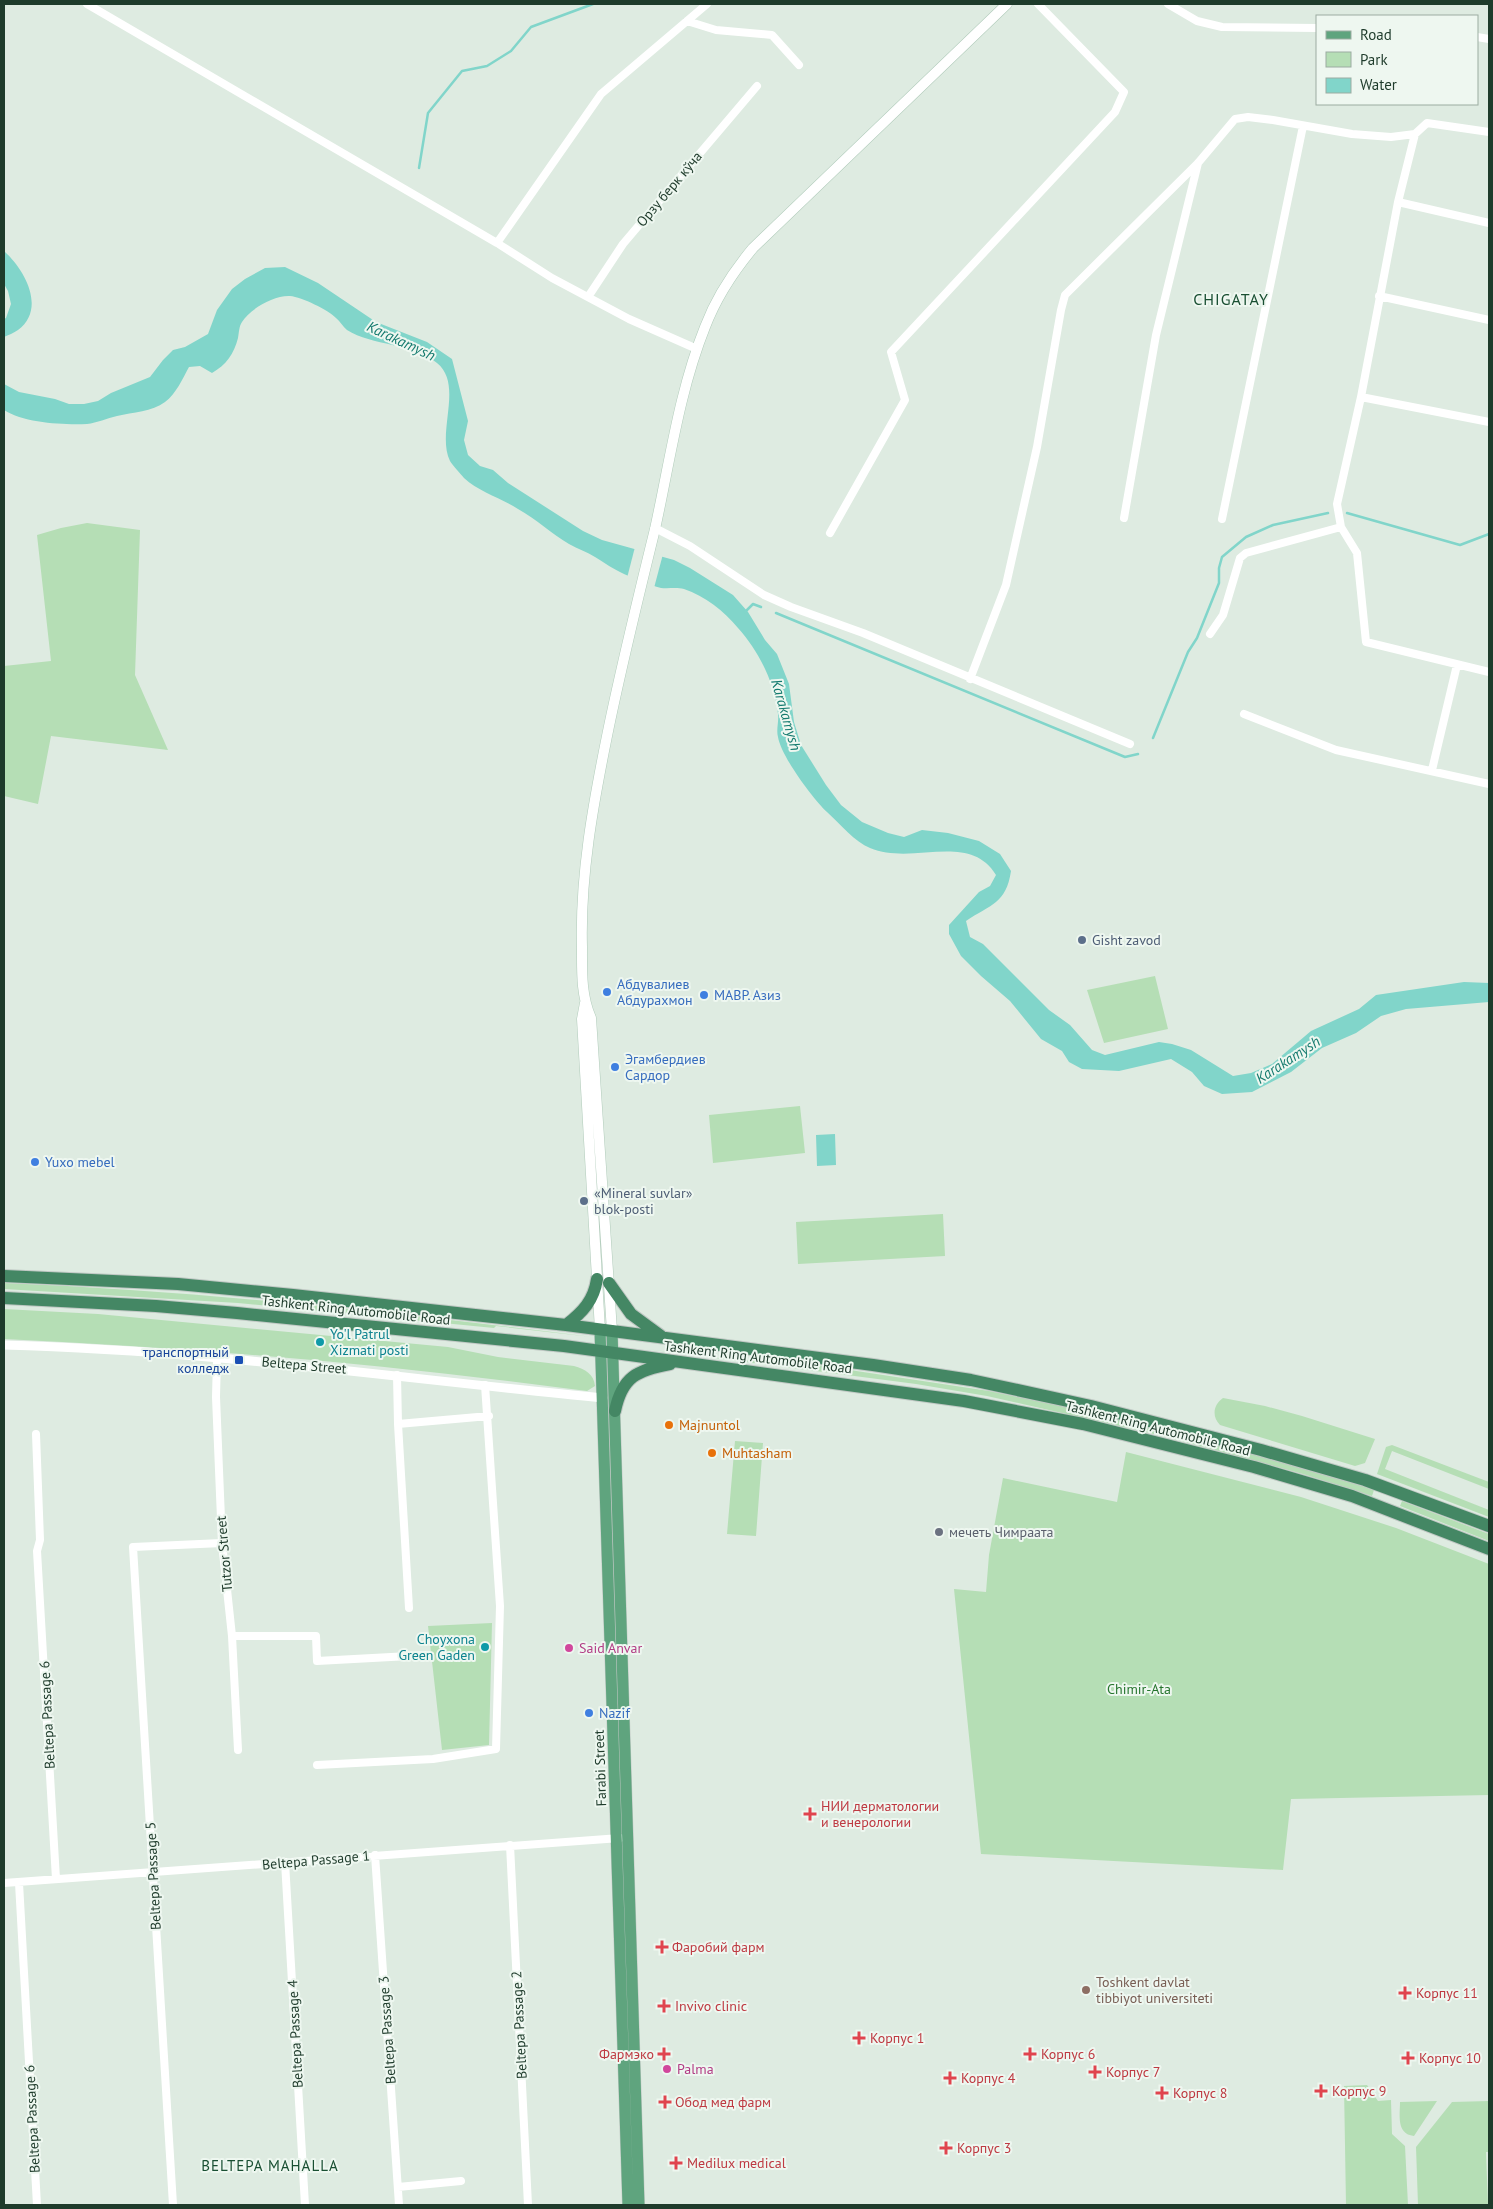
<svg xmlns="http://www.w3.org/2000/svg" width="1493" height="2209" font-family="'PT Sans',sans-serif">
  <rect width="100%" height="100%" fill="#deebe1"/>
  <path fill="#b5deb5" d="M87,523L140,530L135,675L168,750L51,736L38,804L4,796V666L51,661L37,535L61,528Z
    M1155,976L1168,1029L1104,1043L1087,990Z
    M800,1106L805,1153L713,1163L709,1115Z
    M943,1214L945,1256L798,1264L796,1222Z
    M4,1283C201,1291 397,1313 592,1337L496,1326L494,1328L238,1303L4,1289Z
    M4,1309L98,1314L448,1347L498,1357L574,1366C585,1369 594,1374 595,1386L587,1391C393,1365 199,1348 4,1339Z
    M646,1349L720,1358L810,1364L989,1391L1095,1413L1165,1430L1339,1478L1374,1490L1372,1496L1303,1474L1163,1436L987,1396L916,1384Z
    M1223,1398L1265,1406L1302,1416L1375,1439L1365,1463L1355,1466L1220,1425C1211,1416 1214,1404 1223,1398Z
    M735,1441L763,1443L756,1536L727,1534Z
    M1392,1445L1489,1482V1489L1392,1451L1385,1469L1489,1510V1517L1377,1474L1386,1447Z
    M1126,1452L1301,1497L1396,1528L1489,1564V1795L1291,1799L1283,1870L981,1854L954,1589L986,1592L989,1555L1003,1478L1117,1502Z
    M1402,1501L1489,1534V1541L1400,1506Z
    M492,1623L489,1745L442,1750L428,1626Z
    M1367,2085L1378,2101L1391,2100L1392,2134L1405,2146L1408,2205H1346L1344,2086Z
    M1437,2101L1414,2136C1396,2134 1400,2115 1400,2102Z
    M1489,2101V2152H1486L1488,2205H1418L1416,2147L1452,2102Z"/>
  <path fill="#81d5ca" d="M4,251C24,269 47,308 18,330C14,333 8,335 4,337V319L6,318L11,304L8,291L4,284Z
    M285,267L318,283L376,322L427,342L452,359L468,421L464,440L468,455L480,466L493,470L508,483L583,531L602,540L674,560L690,568L733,595L748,612L765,640L777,654L789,684L794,722L801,745L826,785L841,805L862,822L888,833L904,837L922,830L948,833L979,841L1000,854L1011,871C1006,904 991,904 966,921L970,937L983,944L1049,1010L1070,1025L1092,1050L1105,1055L1159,1042L1172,1044L1191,1050L1233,1076L1251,1073L1272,1064L1311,1031L1359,1009L1376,995L1464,982L1489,983V1002L1406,1009L1381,1016L1356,1033L1322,1048L1291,1072L1252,1092L1222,1094L1204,1086L1192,1072L1171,1059L1119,1071L1082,1069L1069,1062L1062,1051L1041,1039L1010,1001L981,976L961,956L949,934V925L979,892L990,886L996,875C969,831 913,866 870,848C855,842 840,824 827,812C813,799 781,756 778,737C776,730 779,722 778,714C775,684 759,651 738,628C724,611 705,596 684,589C676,587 669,589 661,588C649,585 636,579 624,574C613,569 605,563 595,557C587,552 578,549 569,544C552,534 536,519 518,509C501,498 479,492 464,478C460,473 453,466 450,461C436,432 464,385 437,363C413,343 372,346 347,330C343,327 340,321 336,318C328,310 302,297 290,296C274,295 250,309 242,322C239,326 239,333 238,338C234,354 226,365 212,373L200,366L189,367C183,378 176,394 165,402C152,412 133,412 117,416C107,418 97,423 87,424C63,425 24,423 4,410V384L19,392L55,399L69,404H84L98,401L111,393L150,377L163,360L173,350L185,347L208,334L217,310L232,289L245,279L265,268Z
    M835,1134L836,1165L817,1166L816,1135Z"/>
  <path fill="#deebe1" d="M635,547L663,554L654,588L627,578Z"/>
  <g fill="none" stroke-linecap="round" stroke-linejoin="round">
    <path stroke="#81d5ca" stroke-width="2.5" d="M419,168L428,113L462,71L487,66L511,51L531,27L593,4
      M1347,513L1460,545L1489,534
      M745,612L753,604L761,607
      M776,613L1125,757L1138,754
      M1153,738L1188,652L1197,638L1219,583V568L1222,557L1246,537L1273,525L1328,513"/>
    <defs>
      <path id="secondary" d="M585,1003L582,1019L600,1330
        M612,1331L591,1018C581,995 582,972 582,947C580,876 593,805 607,736C621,667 638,598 655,529C670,461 679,392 705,327C716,298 733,272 753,248L1007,4"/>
      <path id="primary" d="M600,1330L628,2205
        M612,1331L639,2205"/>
      <path id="trunk" d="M4,1276L178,1284L293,1295L566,1325L873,1365L971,1380L1091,1406L1261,1450L1365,1480L1489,1526
        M609,1283L631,1314L661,1336
        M4,1298L156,1306L237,1313L564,1346L964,1401L1083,1424L1254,1467L1352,1496L1489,1549
        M566,1325C583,1312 594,1300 597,1279
        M615,1411C622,1377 637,1370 670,1364"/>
    </defs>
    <use href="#secondary" stroke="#b0cbba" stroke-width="11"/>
    <use href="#primary" stroke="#c0c8c4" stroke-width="12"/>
    <use href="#trunk" stroke="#c0c8c4" stroke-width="14"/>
    <path stroke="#fff" stroke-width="8" d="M87,4L497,243L552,278L629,319L697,349
      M1168,4L1197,21L1222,27L1317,28
      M687,21L716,30L772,35L799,65
      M1477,37L1489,39
      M1415,134L1398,202L1361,397L1337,504L1341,527L1357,553L1366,642L1489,672
      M1398,202L1489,223
      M497,243L601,94L707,4
      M1379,296L1489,320
      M588,297L623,244L757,86
      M1361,397L1489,422
      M1124,518L1156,335L1198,163
      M1222,519L1303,126
      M655,528L690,546L764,595L791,607L863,633L1130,744
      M830,533L905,400L891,352L1115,112L1124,92L1038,4
      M1210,634L1223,615L1240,558L1246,553L1341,527
      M970,679L1006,585L1037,447L1061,310L1065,295L1198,163L1235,119L1248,117L1273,120L1352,134L1391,137L1415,134L1427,123L1489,132
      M1244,714L1336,750L1489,784
      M1432,770L1457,665
      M217,1358L216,1397L222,1543L232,1636L238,1750
      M397,1375L398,1424L409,1608
      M398,1424L489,1416
      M36,1434L40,1540L37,1551L56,1879
      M232,1636H316L317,1661L428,1655
      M317,1765L433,1759L496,1749L500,1606L485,1385
      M510,1845L528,2205
      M375,1855L399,2205
      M285,1862L305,2205
      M4,1883L620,1838
      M19,1883L37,2205
      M398,2187L461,2181
      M173,2205L133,1547L222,1543"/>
    <path stroke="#fff" stroke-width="9" d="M4,1345C205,1350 404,1379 603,1398"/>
    <use href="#secondary" stroke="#fff" stroke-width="10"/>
    <use href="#primary" stroke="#5fa47e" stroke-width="11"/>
    <use href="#trunk" stroke="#448764" stroke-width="12"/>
  </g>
  <g fill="#5c6f8a" stroke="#eef7f0" stroke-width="2">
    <circle cx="1082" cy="940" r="5"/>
    <circle cx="584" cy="1201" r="5"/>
  </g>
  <g fill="#3f7fe0" stroke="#eef7f0" stroke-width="2">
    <circle cx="607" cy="992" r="5"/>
    <circle cx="704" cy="995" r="5"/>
    <circle cx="615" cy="1067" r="5"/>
    <circle cx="35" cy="1162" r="5"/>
    <circle cx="589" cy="1713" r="5"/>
  </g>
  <g fill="#0f9aa8" stroke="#eef7f0" stroke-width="2">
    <circle cx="320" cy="1342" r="5"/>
    <circle cx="485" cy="1647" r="5"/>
  </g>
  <rect fill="#1a4fb4" stroke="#eef7f0" stroke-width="2" x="234" y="1355" width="10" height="10" rx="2.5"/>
  <g fill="#e8710a" stroke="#eef7f0" stroke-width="2">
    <circle cx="669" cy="1425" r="5"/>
    <circle cx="712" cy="1453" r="5"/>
  </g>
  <circle fill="#6b7280" stroke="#eef7f0" stroke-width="2" cx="939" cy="1532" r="5"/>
  <g fill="#d1479c" stroke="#eef7f0" stroke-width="2">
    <circle cx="569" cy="1648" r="5"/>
    <circle cx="667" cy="2069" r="5"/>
  </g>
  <g fill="#e0444e" stroke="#eef7f0" stroke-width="2">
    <path d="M807.5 1806.5h5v5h5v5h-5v5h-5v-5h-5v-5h5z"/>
    <path d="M659.5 1939.5h5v5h5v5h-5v5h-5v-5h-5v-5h5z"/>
    <path d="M1402.5 1985.5h5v5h5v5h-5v5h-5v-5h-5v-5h5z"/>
    <path d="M661.5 1998.5h5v5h5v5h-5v5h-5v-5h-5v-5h5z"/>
    <path d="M856.5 2030.5h5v5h5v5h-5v5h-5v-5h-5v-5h5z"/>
    <path d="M661.5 2046.5h5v5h5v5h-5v5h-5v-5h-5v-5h5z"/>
    <path d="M1027.5 2046.5h5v5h5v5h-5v5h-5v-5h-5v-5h5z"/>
    <path d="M1405.5 2050.5h5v5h5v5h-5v5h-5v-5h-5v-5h5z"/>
    <path d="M1092.5 2064.5h5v5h5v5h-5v5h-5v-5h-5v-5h5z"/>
    <path d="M947.5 2070.5h5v5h5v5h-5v5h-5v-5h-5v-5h5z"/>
    <path d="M1318.5 2083.5h5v5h5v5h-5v5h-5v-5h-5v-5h5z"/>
    <path d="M1159.5 2085.5h5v5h5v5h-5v5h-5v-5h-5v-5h5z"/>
    <path d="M662.5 2094.5h5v5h5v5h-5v5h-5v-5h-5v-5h5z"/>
    <path d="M943.5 2140.5h5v5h5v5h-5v5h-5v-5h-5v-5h5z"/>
    <path d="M673.5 2155.5h5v5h5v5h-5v5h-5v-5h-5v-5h5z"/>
  </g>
  <circle fill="#8d6e63" stroke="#eef7f0" stroke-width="2" cx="1086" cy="1990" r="5"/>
  <g text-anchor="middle" stroke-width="4" stroke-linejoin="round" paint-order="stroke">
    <g font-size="14" fill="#1e3b2b" stroke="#eef7f0">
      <text transform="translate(669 189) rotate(-50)" y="5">Орзу берк кўча</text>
      <text transform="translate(356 1310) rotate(6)" y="5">Tashkent Ring Automobile Road</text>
      <text transform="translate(758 1357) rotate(7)" y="5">Tashkent Ring Automobile Road</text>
      <text transform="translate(304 1365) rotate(5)" y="5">Beltepa Street</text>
      <text transform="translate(1158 1428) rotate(14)" y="5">Tashkent Ring Automobile Road</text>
      <text transform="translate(224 1554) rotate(-95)" y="5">Tutzor Street</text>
      <text transform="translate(47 1715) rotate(-93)" y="5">Beltepa Passage 6</text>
      <text transform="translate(600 1768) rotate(-92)" y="5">Farabi Street</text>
      <text transform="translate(316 1860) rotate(-5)" y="5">Beltepa Passage 1</text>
      <text transform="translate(153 1876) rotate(-93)" y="5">Beltepa Passage 5</text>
      <text transform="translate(519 2025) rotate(-93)" y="5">Beltepa Passage 2</text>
      <text transform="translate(387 2030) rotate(-94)" y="5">Beltepa Passage 3</text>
      <text transform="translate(295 2034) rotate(-93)" y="5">Beltepa Passage 4</text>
      <text transform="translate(32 2119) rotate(-93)" y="5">Beltepa Passage 6</text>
    </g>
    <g font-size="14" fill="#4e5e75" stroke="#eef7f0" text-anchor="start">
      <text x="1092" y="945">Gisht zavod</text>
      <text x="594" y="1198">«Mineral suvlar»<tspan x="594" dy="16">blok-posti</tspan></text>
    </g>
    <g font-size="14" fill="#366cbe" stroke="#eef7f0" text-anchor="start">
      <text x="617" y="989">Абдувалиев<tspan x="617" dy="16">Абдурахмон</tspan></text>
      <text x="714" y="1000">МАВР. Азиз</text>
      <text x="625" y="1064">Эгамбердиев<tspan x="625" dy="16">Сардор</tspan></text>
      <text x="45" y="1167">Yuxo mebel</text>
      <text x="599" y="1718">Nazif</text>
    </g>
    <g font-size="14" fill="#0d838f" stroke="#eef7f0" text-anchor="start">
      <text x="330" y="1339">Yo'l Patrul<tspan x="330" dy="16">Xizmati posti</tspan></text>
      <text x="475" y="1644" text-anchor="end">Choyxona<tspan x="475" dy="16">Green Gaden</tspan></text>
    </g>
    <g font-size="14" fill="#164399" stroke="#eef7f0" text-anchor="end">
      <text x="229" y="1357">транспортный<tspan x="229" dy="16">колледж</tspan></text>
    </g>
    <g font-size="14" fill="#c56008" stroke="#eef7f0" text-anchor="start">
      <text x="679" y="1430">Majnuntol</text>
      <text x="722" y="1458">Muhtasham</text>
    </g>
    <g font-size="14" fill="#5b616d" stroke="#eef7f0" text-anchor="start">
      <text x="949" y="1537">мечеть Чимраата</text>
    </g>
    <g font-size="14" fill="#b23c85" stroke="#eef7f0" text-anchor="start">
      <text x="579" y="1653">Said Anvar</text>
      <text x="677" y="2074">Palma</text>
    </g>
    <g font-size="14" fill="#26752e" stroke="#eef7f0">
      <text x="1139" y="1694">Chimir-Ata</text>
    </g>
    <g font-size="14" fill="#be3a42" stroke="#eef7f0" text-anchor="start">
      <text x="821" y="1811">НИИ дерматологии<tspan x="821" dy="16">и венерологии</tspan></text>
      <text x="672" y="1952">Фаробий фарм</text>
      <text x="1416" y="1998">Корпус 11</text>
      <text x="675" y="2011">Invivo clinic</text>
      <text x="870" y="2043">Корпус 1</text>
      <text x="654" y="2059" text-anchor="end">Фармэко</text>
      <text x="1041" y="2059">Корпус 6</text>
      <text x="1419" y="2063">Корпус 10</text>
      <text x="1106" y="2077">Корпус 7</text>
      <text x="961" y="2083">Корпус 4</text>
      <text x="1332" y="2096">Корпус 9</text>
      <text x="1173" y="2098">Корпус 8</text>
      <text x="675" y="2107">Обод мед фарм</text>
      <text x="957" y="2153">Корпус 3</text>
      <text x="687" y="2168">Medilux medical</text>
    </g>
    <g font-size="14" fill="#785e54" stroke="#eef7f0" text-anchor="start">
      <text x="1096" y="1987">Toshkent davlat<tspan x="1096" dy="16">tibbiyot universiteti</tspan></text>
    </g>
    <g font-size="15" font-style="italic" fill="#157b6f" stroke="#eef7f0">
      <text transform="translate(401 341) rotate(25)" y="5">Karakamysh</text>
      <text transform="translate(786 715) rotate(74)" y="5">Karakamysh</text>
      <text transform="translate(1288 1060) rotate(-33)" y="5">Karakamysh</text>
    </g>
    <g font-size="15" letter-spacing="1" fill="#194f32" stroke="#eef7f0">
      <text x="270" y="2171">BELTEPA MAHALLA</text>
    </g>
    <g font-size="16" letter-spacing="1" fill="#194f32" stroke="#eef7f0">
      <text x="1231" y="305">CHIGATAY</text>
    </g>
  </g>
  <rect width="1493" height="2209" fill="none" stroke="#1e3b2b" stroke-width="10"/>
  <rect x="1316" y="15" width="162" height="90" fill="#eef7f0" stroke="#9baca1"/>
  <rect x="1326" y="31" width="25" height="8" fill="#5fa47e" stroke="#9baca1"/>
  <text x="1360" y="40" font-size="15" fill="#1e3b2b">Road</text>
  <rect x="1326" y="52" width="25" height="15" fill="#b5deb5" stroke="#9baca1"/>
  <text x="1360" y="65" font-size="15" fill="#1e3b2b">Park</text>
  <rect x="1326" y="78" width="25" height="15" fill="#81d5ca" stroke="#9baca1"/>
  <text x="1360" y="90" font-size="15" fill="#1e3b2b">Water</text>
</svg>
